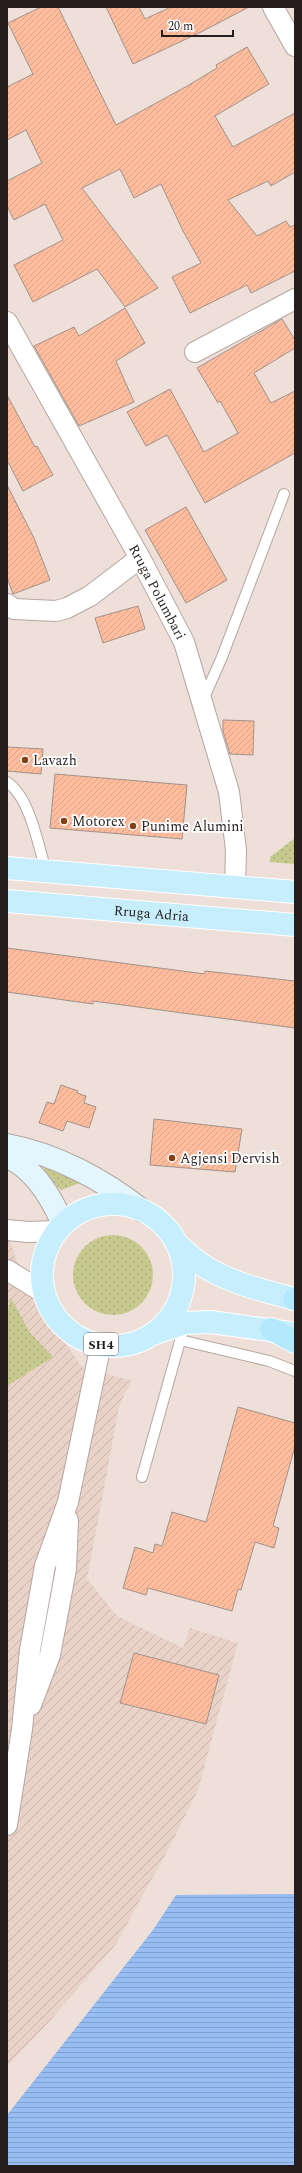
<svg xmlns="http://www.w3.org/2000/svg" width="302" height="2173" font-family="Spectral,serif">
  <defs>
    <pattern id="industrial-furrows" width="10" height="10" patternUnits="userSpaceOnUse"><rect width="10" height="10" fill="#e9d2c8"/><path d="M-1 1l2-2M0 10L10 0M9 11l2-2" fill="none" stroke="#c8b4ab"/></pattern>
    <pattern id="grass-dots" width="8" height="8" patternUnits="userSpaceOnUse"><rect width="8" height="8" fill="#c7ca8e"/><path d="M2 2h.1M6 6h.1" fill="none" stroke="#abad7a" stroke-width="1.8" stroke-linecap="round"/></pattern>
    <pattern id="water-rules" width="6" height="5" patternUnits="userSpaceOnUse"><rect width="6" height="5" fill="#98bdf3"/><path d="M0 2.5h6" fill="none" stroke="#83a2d0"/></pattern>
    <pattern id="building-hatch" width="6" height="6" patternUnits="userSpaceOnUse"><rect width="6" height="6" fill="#ffbd9e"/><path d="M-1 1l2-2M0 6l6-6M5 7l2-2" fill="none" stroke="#daa288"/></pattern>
  </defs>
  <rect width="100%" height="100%" fill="#eedfd8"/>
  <path fill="url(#industrial-furrows)" d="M7,1234L29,1294L83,1368L132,1381L125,1392L119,1407L87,1579L117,1616L183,1648L190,1628L238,1643L198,1790L171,1844L116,1944L48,2023L7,2066Z"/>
  <path fill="url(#grass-dots)" d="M295,838V864L270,862V857Z
    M46,1166L80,1181V1183L61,1190L43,1171Z
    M73 1275a40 40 0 1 1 80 0a40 40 0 1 1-80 0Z
    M11,1298L30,1333L53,1357L7,1386V1314Z"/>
  <path fill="url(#water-rules)" d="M295,1894V2166H7V2115L153,1930L176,1895Z"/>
  <path fill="url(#building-hatch)" stroke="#a0928b" d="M41,7H58L116,125L189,85L217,68L216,65L247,47L269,84L215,116L233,147L295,113V172L271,186L268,181L228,200L257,236L286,221L290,227L295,225V271L251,293L247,285L190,313L172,277L201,263L183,231L161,184L134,198L120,169L82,188L158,288L125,307L97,269L33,302L14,265L63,240L45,204L14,220L7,206V181L42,163L26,130L7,140V87L33,74L8,23Z
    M106,7H139L145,19L171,7H249L201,32L133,64Z
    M125,308L145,343L116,361L134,402L79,426L34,346L74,327L79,336Z
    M282,319L295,340V348L254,373L271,403L295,391V453L205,503L167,435L146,446L127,412L170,389L204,452L238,433L220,401L218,403L197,368Z
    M7,395L35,447L37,446L53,475L23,491L7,460Z
    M7,485L34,538L50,580L13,594L7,577Z
    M186,507L227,580L186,603L145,530Z
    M138,606L145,629L103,643L95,618Z
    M223,720L254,721L253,755L230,754L223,731Z
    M7,747L43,749L41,774L7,771Z
    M55,774L187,785L182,839L50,828Z
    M7,948L205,974V971L295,981V1028L93,1001V1004L7,992Z
    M61,1085L78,1091L77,1093L86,1096L84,1103L96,1107L89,1128L67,1121L63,1131L39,1123L47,1102L54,1104Z
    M154,1119L242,1129L235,1172L150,1165Z
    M238,1407L295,1423V1446L273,1526L279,1528L274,1548L255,1542L241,1590L238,1589L232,1611L148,1588L146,1595L123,1588L135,1547L153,1553L155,1544L162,1546L172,1512L206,1522Z
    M134,1653L219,1675L206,1724L120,1703Z"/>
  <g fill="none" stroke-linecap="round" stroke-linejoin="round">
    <defs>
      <path id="service" d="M203,700L222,657L284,494
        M7,782C30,797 38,845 46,871
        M180,1340L269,1361L295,1371
        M142,1477L185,1323"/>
      <g id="minor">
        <path d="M273,7L295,46"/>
        <path id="s1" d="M7,322L140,558L184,642L229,792L236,850L235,888"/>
        <path d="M195,352L295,299"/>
        <path d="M7,604L14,609L56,611L67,608L90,596L140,558"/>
        <path d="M7,1230L28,1232L57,1231"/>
        <path d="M7,1270L44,1293"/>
        <path d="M31,1705L50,1655L66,1569L68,1520"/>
        <path d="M7,1825L22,1729L30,1650L45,1566L68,1502L101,1344"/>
      </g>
      <path id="secondary" d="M7,1145C56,1154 104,1180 143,1211
        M7,1157C35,1168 52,1199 63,1224"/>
      <g id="primary">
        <path d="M7,868L295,892"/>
        <path id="s2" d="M7,901L295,925"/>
        <circle cx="113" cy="1275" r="71"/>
        <path d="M176,1243C184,1250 193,1259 202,1265C230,1283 264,1291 295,1299"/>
        <path d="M155,1333L185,1323L211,1322L290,1333"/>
      </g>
      <path id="trunk" d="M294,1299H295
        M271,1329L295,1342"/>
    </defs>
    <use href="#service" stroke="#b5a6a0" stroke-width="12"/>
    <use href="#minor" stroke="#b5a6a0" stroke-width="22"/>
    <use href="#secondary" stroke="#b5a6a0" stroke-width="24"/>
    <use href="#primary" stroke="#fff" stroke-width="24"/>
    <use href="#trunk" stroke="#fff" stroke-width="24"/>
    <use href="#service" stroke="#fff" stroke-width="10"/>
    <use href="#minor" stroke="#fff" stroke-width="20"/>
    <use href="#secondary" stroke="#e3f6fe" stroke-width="22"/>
    <use href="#primary" stroke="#c7eefd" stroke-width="22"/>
    <use href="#trunk" stroke="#b4e8fc" stroke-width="22"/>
  </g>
  <g fill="#844015" stroke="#fff" stroke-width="1.5">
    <circle cx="25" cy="760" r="4"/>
    <circle cx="64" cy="821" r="4"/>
    <circle cx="133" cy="826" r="4"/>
    <circle cx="172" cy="1158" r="4"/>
  </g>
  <g text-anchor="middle" stroke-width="3.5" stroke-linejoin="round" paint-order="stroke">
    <rect fill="#fff" stroke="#666260" stroke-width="1" x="84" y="1333" width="34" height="22" rx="3"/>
    <g font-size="13" font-weight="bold" fill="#241f1c">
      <text x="101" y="1349">SH4</text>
    </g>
    <g font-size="14" fill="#241f1c" stroke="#fff">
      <text dy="5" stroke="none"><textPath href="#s1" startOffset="309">Rruga Polumbari</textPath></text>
      <text dy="5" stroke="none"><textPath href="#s2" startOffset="145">Rruga Adria</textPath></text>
    </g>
    <g font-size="14" fill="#241f1c" stroke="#fff" text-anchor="start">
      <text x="33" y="765">Lavazh</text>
      <text x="72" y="826">Motorex</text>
      <text x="141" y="831">Punime Alumini</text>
      <text x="180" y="1163">Agjensi Dervish</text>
    </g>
  </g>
  <rect width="302" height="2173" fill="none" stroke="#241f1c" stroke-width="16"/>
  <path d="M162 30v6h71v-6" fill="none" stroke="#241f1c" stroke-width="2"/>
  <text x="168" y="30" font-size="12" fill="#241f1c" stroke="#ffffff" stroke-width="3" paint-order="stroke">20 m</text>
</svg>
